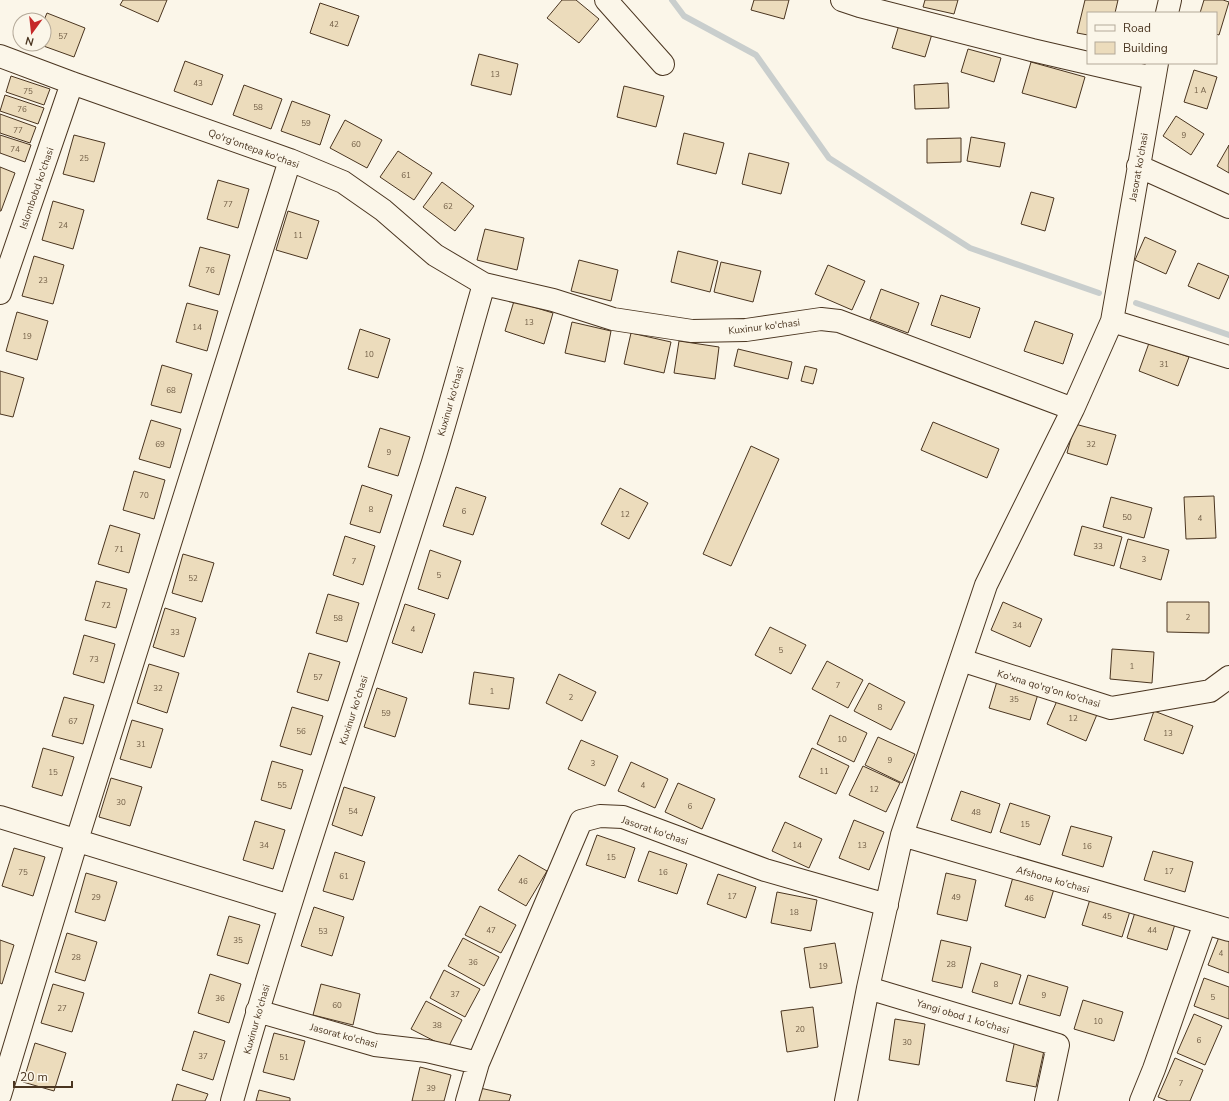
<svg xmlns="http://www.w3.org/2000/svg" width="1229" height="1101" font-family="'Nunito Sans',sans-serif">
  <rect width="100%" height="100%" fill="#fbf6e9"/>
  <g fill="none" stroke-linecap="round" stroke-linejoin="round">
    <path stroke="#c9cecd" stroke-width="6" d="M672,0L684,16L756,55L829,158L970,248L1099,293
      M1136,303L1229,335"/>
  </g>
  <path fill="#ecdcbc" stroke="#4a3520" d="M123,0H167L158,22L120,5Z
    M562,0H576L599,19L579,43L547,18Z
    M754,0H789L784,19L751,10Z
    M925,0H958L954,14L923,7Z
    M1085,0H1118L1115,13H1088V35L1077,33Z
    M1204,0H1223L1229,2L1219,35L1216,34V13H1200Z
    M320,3L359,16L348,46L310,33Z
    M47,13L85,28L74,57L38,44H44V20Z
    M899,25L932,34L925,57L892,48Z
    M968,49L1001,58L994,82L961,72Z
    M479,54L518,64L511,95L471,85Z
    M185,61L223,75L212,105L174,91Z
    M1031,62L1085,77L1076,108L1022,93Z
    M1194,70L1217,77L1207,109L1184,102Z
    M11,76L50,89L44,105L6,92Z
    M948,83L949,108L915,109L914,85Z
    M244,85L282,99L271,129L233,115Z
    M624,86L664,96L656,127L617,117Z
    M5,95L44,108L38,124L0,111Z
    M292,101L330,115L320,145L281,131Z
    M0,114L36,127L30,143L0,133Z
    M1176,116L1204,134L1191,155L1163,136Z
    M345,120L382,140L367,168L330,148Z
    M684,133L724,143L716,174L677,164Z
    M0,135L31,145L25,162L0,153Z
    M74,135L105,143L94,182L63,174Z
    M971,137L1005,143L1000,167L967,161Z
    M961,138V162L927,163V139Z
    M1229,145V173L1217,166Z
    M398,151L432,173L414,200L380,177Z
    M749,153L789,163L781,194L742,184Z
    M0,167L15,173L1,211H0Z
    M218,180L249,189L238,228L207,219Z
    M442,182L474,206L455,231L423,207Z
    M1031,192L1054,198L1045,231L1021,224Z
    M53,201L84,210L73,249L42,240Z
    M288,211L319,221L307,259L276,250Z
    M485,229L524,238L517,270L477,260Z
    M1145,237L1176,251L1166,274L1135,260Z
    M200,247L230,255L219,295L189,286Z
    M678,251L718,261L710,292L671,282Z
    M34,256L64,265L53,304L22,296Z
    M579,260L618,270L611,301L571,291Z
    M721,262L761,271L753,302L714,292Z
    M1198,263L1229,276L1219,299L1188,286Z
    M828,265L865,281L852,310L815,294Z
    M881,289L919,303L908,333L870,319Z
    M941,295L980,308L970,338L931,325Z
    M514,301L553,313L544,344L505,331Z
    M187,303L218,311L207,351L176,342Z
    M17,312L48,321L37,360L6,351Z
    M1035,321L1073,334L1063,364L1024,351Z
    M572,322L611,331L605,362L565,353Z
    M360,329L390,339L378,378L348,369Z
    M631,333L671,342L664,373L624,364Z
    M679,341L719,347L715,379L674,373Z
    M1149,343L1189,357L1178,386L1139,371Z
    M738,349L792,362L788,379L734,366Z
    M162,365L192,374L181,413L151,405Z
    M805,366L817,369L813,384L801,381Z
    M0,371L24,378L13,417L0,414Z
    M151,420L181,429L170,468L139,459Z
    M933,422L999,449L987,478L921,450Z
    M1075,424L1116,435L1107,465L1067,453Z
    M380,428L410,437L398,476L368,467Z
    M751,446L779,459L731,566L703,554Z
    M134,471L165,480L154,519L123,510Z
    M362,485L392,495L380,533L350,524Z
    M456,487L486,497L473,535L443,526Z
    M620,488L648,503L629,539L601,524Z
    M1214,496L1216,538L1186,539L1184,497Z
    M1111,497L1152,508L1144,538L1103,527Z
    M110,525L140,534L129,573L98,564Z
    M1082,526L1122,537L1114,566L1074,555Z
    M345,536L375,546L363,585L333,575Z
    M1128,539L1169,550L1161,580L1120,568Z
    M430,550L461,561L448,599L418,589Z
    M183,554L214,563L202,602L172,593Z
    M96,581L127,589L116,628L85,620Z
    M328,594L359,603L347,642L316,633Z
    M1003,602L1042,619L1030,647L991,630Z
    M1167,602H1209V633L1167,632Z
    M405,604L435,614L422,653L392,643Z
    M165,608L196,618L184,657L153,647Z
    M770,627L806,645L791,674L755,655Z
    M84,635L115,644L104,683L73,674Z
    M1112,649L1154,652L1152,683L1110,679Z
    M309,653L340,662L328,701L297,692Z
    M827,661L863,680L848,708L812,689Z
    M149,664L179,673L167,713L137,703Z
    M474,672L514,678L509,709L469,704Z
    M559,674L596,692L582,721L546,703Z
    M998,678L1039,691L1030,720L989,708Z
    M869,683L905,702L891,730L854,711Z
    M377,688L407,698L395,737L364,727Z
    M1059,696L1098,712L1086,741L1047,724Z
    M64,697L94,705L83,744L52,736Z
    M292,707L323,716L311,755L280,746Z
    M1154,711L1193,726L1183,754L1144,740Z
    M830,715L867,733L854,762L817,744Z
    M132,720L163,729L151,768L120,759Z
    M878,737L915,754L902,783L865,765Z
    M581,740L618,756L605,786L568,769Z
    M43,748L74,757L62,796L32,787Z
    M812,748L849,766L836,794L799,777Z
    M272,761L303,770L291,809L261,800Z
    M631,762L668,779L655,808L618,791Z
    M863,766L900,783L886,812L849,795Z
    M111,778L142,787L130,826L99,817Z
    M678,783L715,799L702,829L665,812Z
    M344,787L375,797L362,836L332,825Z
    M961,791L1000,804L991,833L951,820Z
    M1010,803L1050,816L1040,845L1000,832Z
    M854,820L884,832L869,870L839,858Z
    M255,821L285,830L273,869L243,860Z
    M785,822L822,839L809,868L772,851Z
    M1071,826L1112,837L1103,867L1062,855Z
    M597,835L635,848L625,878L586,865Z
    M14,848L45,857L33,896L2,886Z
    M649,851L687,864L677,894L638,881Z
    M1153,851L1193,862L1185,892L1144,880Z
    M335,852L365,862L353,900L323,891Z
    M519,855L547,871L526,906L498,890Z
    M86,873L117,882L105,921L75,912Z
    M946,873L976,880L967,921L937,914Z
    M718,874L756,887L746,918L707,904Z
    M1013,877L1054,889L1045,918L1005,906Z
    M777,892L817,900L811,931L771,923Z
    M1091,896L1131,908L1122,937L1082,925Z
    M480,906L516,925L501,953L465,935Z
    M314,907L344,917L332,956L301,946Z
    M1136,909L1176,921L1167,950L1127,938Z
    M229,916L260,925L248,964L217,955Z
    M67,933L97,942L85,981L55,972Z
    M1219,937L1229,940V973L1208,965Z
    M463,938L499,957L484,986L448,966Z
    M0,940L14,945L2,984L0,983Z
    M941,940L971,947L962,988L932,981Z
    M835,943L842,983L810,988L804,948Z
    M981,963L1021,975L1012,1004L972,992Z
    M444,970L480,989L465,1017L430,998Z
    M210,974L241,984L229,1023L198,1013Z
    M1028,975L1068,987L1060,1016L1019,1004Z
    M1204,978L1229,987V1019L1194,1006Z
    M53,984L84,993L72,1032L41,1023Z
    M321,984L360,994L353,1025L313,1015Z
    M1083,1000L1123,1012L1114,1041L1074,1029Z
    M426,1001L462,1020L448,1048L411,1029Z
    M813,1007L818,1047L787,1052L781,1011Z
    M1194,1014L1222,1026L1205,1065L1177,1053Z
    M895,1019L925,1024L919,1065L889,1060Z
    M194,1031L225,1041L213,1080L182,1070Z
    M274,1033L305,1041L294,1080L263,1072Z
    M1015,1040L1045,1046L1036,1087L1006,1081Z
    M35,1043L66,1053L54,1091L23,1082Z
    M1175,1058L1203,1070L1190,1101H1168L1158,1097Z
    M420,1067L451,1075L444,1101H412Z
    M177,1084L208,1094L205,1101H172Z
    M480,1088L511,1095L509,1101H477Z
    M259,1090L290,1098V1101H256Z"/>
  <g fill="none" stroke-linecap="round" stroke-linejoin="round">
    <defs>
      <path id="minor" d="M606,0L663,64
        M842,0L860,6L1032,50L1088,63
        M1167,13L1170,0
        M0,56L72,83L290,160L343,182L383,210L435,255L484,284L553,300L613,319L692,331L746,330L821,319L839,321L1073,409
        M1088,63L1153,78
        M1138,166L1229,207
        M0,293L72,83
        M1112,321L1229,357
        M961,660L1111,708L1210,691L1229,677
        M0,817L290,906
        M902,835L1229,930
        M868,988L1058,1045L1046,1101
        M257,1011L375,1045L427,1051L478,1063
        M0,1095L77,840L290,160
        M232,1101C292,886 366,675 433,462C451,403 467,343 484,284
        M467,1101L478,1063L581,821L600,816L623,817L765,870L887,905
        M846,1101L868,988L902,835L986,585L1073,409L1112,321L1157,63
        M1141,1101L1154,1069L1205,923"/>
    </defs>
    <use href="#minor" stroke="#4a3520" stroke-width="24"/>
    <use href="#minor" stroke="#fbf6e9" stroke-width="22"/>
  </g>
  <g text-anchor="middle" stroke-width="3" stroke-linejoin="round" paint-order="stroke">
    <g font-size="8" fill="#725f47">
      <text x="334" y="27">42</text>
      <text x="63" y="39">57</text>
      <text x="495" y="77">13</text>
      <text x="198" y="86">43</text>
      <text x="1200" y="93">1 А</text>
      <text x="28" y="94">75</text>
      <text x="258" y="110">58</text>
      <text x="22" y="112">76</text>
      <text x="306" y="126">59</text>
      <text x="18" y="133">77</text>
      <text x="1184" y="138">9</text>
      <text x="356" y="147">60</text>
      <text x="15" y="152">74</text>
      <text x="84" y="161">25</text>
      <text x="406" y="178">61</text>
      <text x="228" y="207">77</text>
      <text x="448" y="209">62</text>
      <text x="63" y="228">24</text>
      <text x="298" y="238">11</text>
      <text x="210" y="273">76</text>
      <text x="43" y="283">23</text>
      <text x="529" y="325">13</text>
      <text x="197" y="330">14</text>
      <text x="27" y="339">19</text>
      <text x="369" y="357">10</text>
      <text x="1164" y="367">31</text>
      <text x="171" y="393">68</text>
      <text x="160" y="447">69</text>
      <text x="1091" y="447">32</text>
      <text x="389" y="455">9</text>
      <text x="144" y="498">70</text>
      <text x="371" y="512">8</text>
      <text x="464" y="514">6</text>
      <text x="625" y="517">12</text>
      <text x="1127" y="520">50</text>
      <text x="1200" y="521">4</text>
      <text x="1098" y="549">33</text>
      <text x="119" y="552">71</text>
      <text x="1144" y="562">3</text>
      <text x="354" y="564">7</text>
      <text x="439" y="578">5</text>
      <text x="193" y="581">52</text>
      <text x="106" y="608">72</text>
      <text x="1188" y="620">2</text>
      <text x="338" y="621">58</text>
      <text x="1017" y="628">34</text>
      <text x="413" y="632">4</text>
      <text x="175" y="635">33</text>
      <text x="781" y="653">5</text>
      <text x="94" y="662">73</text>
      <text x="1132" y="669">1</text>
      <text x="318" y="680">57</text>
      <text x="838" y="688">7</text>
      <text x="158" y="691">32</text>
      <text x="492" y="694">1</text>
      <text x="571" y="700">2</text>
      <text x="1014" y="702">35</text>
      <text x="880" y="710">8</text>
      <text x="386" y="716">59</text>
      <text x="1073" y="721">12</text>
      <text x="73" y="724">67</text>
      <text x="301" y="734">56</text>
      <text x="1168" y="736">13</text>
      <text x="842" y="742">10</text>
      <text x="141" y="747">31</text>
      <text x="890" y="763">9</text>
      <text x="593" y="766">3</text>
      <text x="824" y="774">11</text>
      <text x="53" y="775">15</text>
      <text x="282" y="788">55</text>
      <text x="643" y="788">4</text>
      <text x="874" y="792">12</text>
      <text x="121" y="805">30</text>
      <text x="690" y="809">6</text>
      <text x="353" y="814">54</text>
      <text x="976" y="815">48</text>
      <text x="1025" y="827">15</text>
      <text x="264" y="848">34</text>
      <text x="797" y="848">14</text>
      <text x="862" y="848">13</text>
      <text x="1087" y="849">16</text>
      <text x="611" y="860">15</text>
      <text x="1169" y="874">17</text>
      <text x="23" y="875">75</text>
      <text x="663" y="875">16</text>
      <text x="344" y="879">61</text>
      <text x="523" y="884">46</text>
      <text x="732" y="899">17</text>
      <text x="96" y="900">29</text>
      <text x="956" y="900">49</text>
      <text x="1029" y="901">46</text>
      <text x="794" y="915">18</text>
      <text x="1107" y="919">45</text>
      <text x="491" y="933">47</text>
      <text x="1152" y="933">44</text>
      <text x="323" y="934">53</text>
      <text x="238" y="943">35</text>
      <text x="1221" y="956">4</text>
      <text x="76" y="960">28</text>
      <text x="473" y="965">36</text>
      <text x="951" y="967">28</text>
      <text x="823" y="969">19</text>
      <text x="996" y="987">8</text>
      <text x="455" y="997">37</text>
      <text x="1044" y="998">9</text>
      <text x="1213" y="1000">5</text>
      <text x="220" y="1001">36</text>
      <text x="337" y="1008">60</text>
      <text x="62" y="1011">27</text>
      <text x="1098" y="1024">10</text>
      <text x="437" y="1028">38</text>
      <text x="800" y="1032">20</text>
      <text x="1199" y="1043">6</text>
      <text x="907" y="1045">30</text>
      <text x="203" y="1059">37</text>
      <text x="284" y="1060">51</text>
      <text x="1181" y="1086">7</text>
      <text x="431" y="1091">39</text>
    </g>
    <g font-size="10" fill="#4a3520" stroke="#fbf6e9">
      <text transform="translate(254 148) rotate(20)" y="4">Qo'rg'ontepa ko'chasi</text>
      <text transform="translate(1138 167) rotate(-80)" y="4">Jasorat ko'chasi</text>
      <text transform="translate(36 188) rotate(-71)" y="4">Islombobd ko'chasi</text>
      <text transform="translate(764 326) rotate(-7)" y="4">Kuxinur ko'chasi</text>
      <text transform="translate(450 401) rotate(-74)" y="4">Kuxinur ko'chasi</text>
      <text transform="translate(1049 688) rotate(17)" y="4">Ko'xna qo'rg'on ko'chasi</text>
      <text transform="translate(353 710) rotate(-72)" y="4">Kuxinur ko'chasi</text>
      <text transform="translate(655 830) rotate(19)" y="4">Jasorat ko'chasi</text>
      <text transform="translate(1053 879) rotate(16)" y="4">Afshona ko'chasi</text>
      <text transform="translate(963 1016) rotate(17)" y="4">Yangi obod 1 ko'chasi</text>
      <text transform="translate(256 1019) rotate(-74)" y="4">Kuxinur ko'chasi</text>
      <text transform="translate(344 1035) rotate(15)" y="4">Jasorat ko'chasi</text>
    </g>
  </g>
  <rect x="1087" y="12" width="130" height="52" fill="#fbf6e9" stroke="#b4a999"/>
  <rect x="1095" y="25" width="20" height="6" fill="#fbf6e9" stroke="#b4a999"/>
  <text x="1123" y="32" font-size="12" fill="#4a3520">Road</text>
  <rect x="1095" y="42" width="20" height="12" fill="#ecdcbc" stroke="#b4a999"/>
  <text x="1123" y="52" font-size="12" fill="#4a3520">Building</text>
  <g transform="translate(32 32) rotate(195)"><circle r="19" fill="#fbf6e9" stroke="#b4a999"/>
  <path d="M0-3L7 15L0 10L-7 15Z" fill="#c62828"/>
  <text y="-6" font-size="11" font-weight="bold" text-anchor="middle" fill="#4a3520">N</text>
  </g>
  <path d="M14 1081v6h58v-6" fill="none" stroke="#4a3520" stroke-width="2"/>
  <text x="20" y="1081" font-size="12" fill="#4a3520" stroke="#fbf6e9" stroke-width="3" paint-order="stroke">20 m</text>
</svg>
